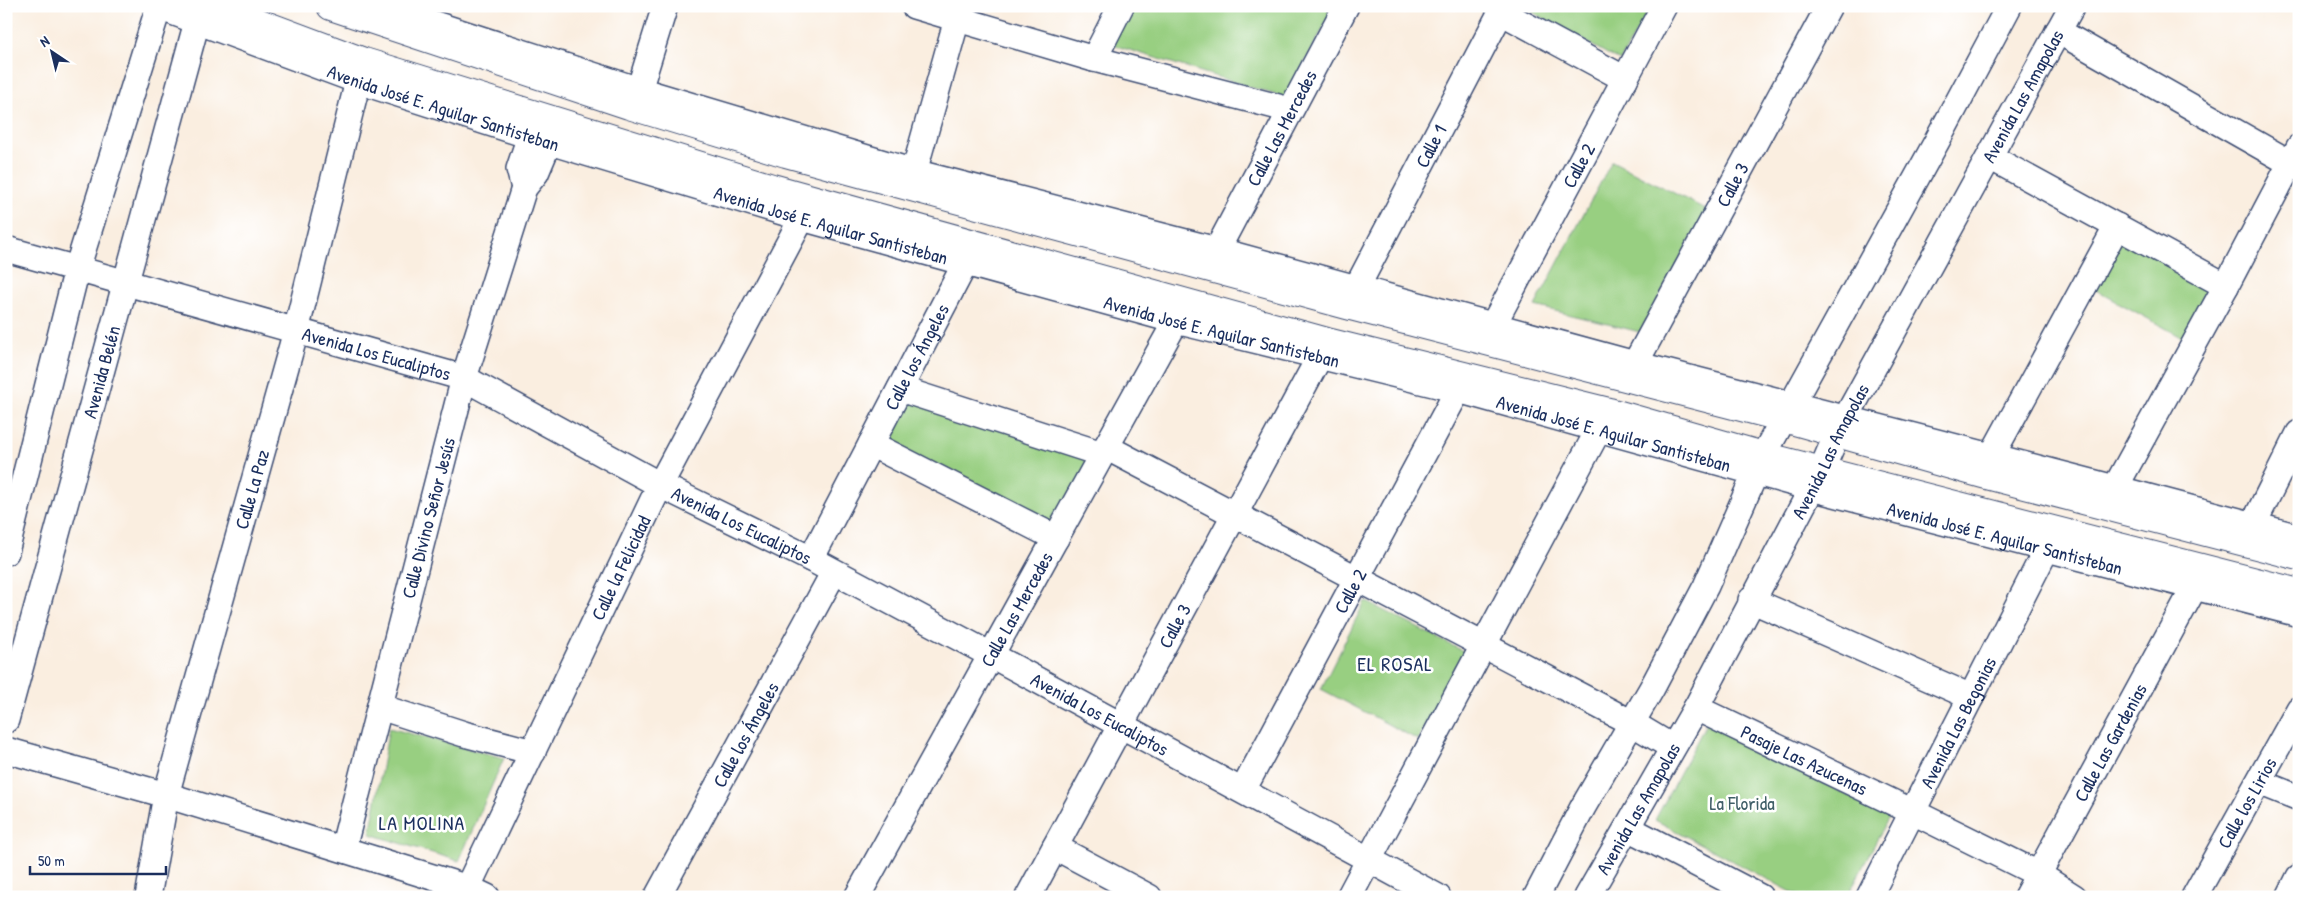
<svg xmlns="http://www.w3.org/2000/svg" width="2305" height="903" font-family="'Patrick Hand',sans-serif">
  <rect width="100%" height="100%" fill="#fff"/>
  <filter id="ink" filterUnits="userSpaceOnUse"><feTurbulence type="fractalNoise" baseFrequency=".02" numOctaves="2"/><feDisplacementMap in="SourceGraphic" scale="10" xChannelSelector="R" yChannelSelector="G"/><feConvolveMatrix kernelMatrix="1 2 1 2 8 2 1 2 1" color-interpolation-filters="sRGB"/></filter>
  <filter id="wash" filterUnits="userSpaceOnUse"><feTurbulence type="fractalNoise" baseFrequency=".0096" numOctaves="4" result="noise"/><feDisplacementMap in="SourceGraphic" scale="20" xChannelSelector="R" yChannelSelector="G"/><feGaussianBlur stdDeviation="1.12" result="paint"/><feColorMatrix in="noise" values="0 0 0 0 0 0 0 0 0 0 0 0 0 0 0 0 0 1.4 0 .05"/><feComposite in="paint" operator="in"/></filter>
  <g filter="url(#wash)">
    <rect width="100%" height="100%" fill="#faeee0"/>
    <path fill="#98cf81" stroke="#5a7f70" d="M1130,6H1335L1286,98L1110,44Z
      M1522,6H1651L1620,61Z
      M1612,161L1707,210L1640,332L1535,306Z
      M2120,237L2215,289L2187,340L2092,288Z
      M906,398L1093,459L1049,535L881,441Z
      M1365,601L1465,652L1418,740L1321,689Z
      M1707,722L1889,817L1847,897H1801L1655,820Z
      M389,728L504,758L459,861L370,834Z"/>
  </g>
  <g filter="url(#ink)">
    <g fill="none" stroke-linecap="round" stroke-linejoin="round">
      <defs>
        <g id="minor">
          <path id="s1" d="M156,6L358,81L530,136L802,218L1176,321L1458,390L1811,488L2299,614"/>
          <path d="M379,6L639,90L914,172L1217,250L1635,364L2115,488L2299,537"/>
          <path d="M914,6L1094,59L1290,110"/>
          <path d="M1501,12L1625,79"/>
          <path d="M2058,31L2299,168"/>
          <path d="M1094,59L1121,6"/>
          <path d="M639,90L665,6"/>
          <path d="M1990,157L2226,286"/>
          <path d="M914,172L957,19L963,6"/>
          <path d="M524,188L519,169L530,136"/>
          <path id="s2" d="M6,249L464,378L660,485L811,559L991,655L1438,897"/>
          <path id="s3" d="M1217,250L1346,6"/>
          <path id="s4" d="M1357,287L1504,6"/>
          <path id="s5" d="M1493,325L1664,6"/>
          <path id="s6" d="M1635,364L1829,6"/>
          <path d="M900,389L1102,454"/>
          <path d="M871,444L1056,538"/>
          <path d="M1106,447L1632,723L1672,747"/>
          <path d="M1991,457L2117,226"/>
          <path d="M2115,488L2226,286L2299,147"/>
          <path d="M2253,525L2299,433"/>
          <path d="M6,552L77,269L159,6"/>
          <path id="s7" d="M811,559L966,262"/>
          <path d="M1751,600L1971,697"/>
          <path d="M380,707L464,734L533,752"/>
          <path id="s8" d="M1696,708L1913,812L2038,874L2074,897"/>
          <path id="s9" d="M6,720L201,7"/>
          <path d="M6,750L166,795L468,888L487,897"/>
          <path d="M2259,782L2299,798"/>
          <path id="s10" d="M1243,790L1458,390"/>
          <path d="M1628,828L1760,897"/>
          <path d="M1055,847L1149,897"/>
          <path id="s11" d="M343,849L464,378L524,188L536,173L549,142"/>
          <path id="s12" d="M148,897L166,795L296,331L358,81"/>
          <path id="s13" d="M463,897L660,485L802,218"/>
          <path id="s14" d="M657,897L834,572"/>
          <path id="s15" d="M857,897L1176,321"/>
          <path id="s16" d="M1028,897L1320,356"/>
          <path d="M1349,897L1599,429"/>
          <path d="M1536,897L1583,807L1652,688L1706,586L1763,456L1937,141L2009,6"/>
          <path id="s17" d="M1587,897L1696,708L1822,469L1837,434L2072,6"/>
          <path id="s18" d="M1869,897L2047,548"/>
          <path id="s19" d="M2026,897L2194,588"/>
          <path id="s20" d="M2194,897L2299,709"/>
          <path d="M2289,897L2299,877"/>
        </g>
        <path id="major" d="M214,6L364,62L772,188L1327,342L1609,412L1763,456L2299,593
          M331,6L629,105L786,153L1347,305L1784,418L1983,474L2299,556"/>
      </defs>
      <use href="#minor" stroke="#3c4c72" stroke-width="28"/>
      <use href="#major" stroke="#3c4c72" stroke-width="30"/>
      <use href="#minor" stroke="#fff" stroke-width="25"/>
      <use href="#major" stroke="#fff" stroke-width="28"/>
    </g>
  </g>
  <g text-anchor="middle" stroke-width="5" stroke-linejoin="round" paint-order="stroke">
    <g font-size="19" fill="#1b2f5e" stroke="#fff">
      <text dy="7" stroke="none"><textPath href="#s17" startOffset="912">Avenida Las Amapolas</textPath></text>
      <text dy="7" stroke="none"><textPath href="#s1" startOffset="305">Avenida José E. Aguilar Santisteban</textPath></text>
      <text dy="7" stroke="none"><textPath href="#s3" startOffset="138">Calle Las Mercedes</textPath></text>
      <text dy="7" stroke="none"><textPath href="#s4" startOffset="159">Calle 1</textPath></text>
      <text dy="7" stroke="none"><textPath href="#s5" startOffset="181">Calle 2</textPath></text>
      <text dy="7" stroke="none"><textPath href="#s6" startOffset="204">Calle 3</textPath></text>
      <text dy="7" stroke="none"><textPath href="#s1" startOffset="710">Avenida José E. Aguilar Santisteban</textPath></text>
      <text dy="7" stroke="none"><textPath href="#s1" startOffset="1115">Avenida José E. Aguilar Santisteban</textPath></text>
      <text dy="7" stroke="none"><textPath href="#s2" startOffset="385">Avenida Los Eucaliptos</textPath></text>
      <text dy="7" stroke="none"><textPath href="#s7" startOffset="228">Calle los Ángeles</textPath></text>
      <text dy="7" stroke="none"><textPath href="#s9" startOffset="361">Avenida Belén</textPath></text>
      <text dy="7" stroke="none"><textPath href="#s1" startOffset="1520">Avenida José E. Aguilar Santisteban</textPath></text>
      <text dy="7" stroke="none"><textPath href="#s17" startOffset="508">Avenida Las Amapolas</textPath></text>
      <text dy="7" stroke="none"><textPath href="#s12" startOffset="421">Calle La Paz</textPath></text>
      <text dy="7" stroke="none"><textPath href="#s11" startOffset="342">Calle Divino Señor Jesús</textPath></text>
      <text dy="7" stroke="none"><textPath href="#s2" startOffset="790">Avenida Los Eucaliptos</textPath></text>
      <text dy="7" stroke="none"><textPath href="#s1" startOffset="1925">Avenida José E. Aguilar Santisteban</textPath></text>
      <text dy="7" stroke="none"><textPath href="#s13" startOffset="365">Calle la Felicidad</textPath></text>
      <text dy="7" stroke="none"><textPath href="#s10" startOffset="226">Calle 2</textPath></text>
      <text dy="7" stroke="none"><textPath href="#s15" startOffset="329">Calle Las Mercedes</textPath></text>
      <text dy="7" stroke="none"><textPath href="#s16" startOffset="308">Calle 3</textPath></text>
      <text dy="7" stroke="none"><textPath href="#s2" startOffset="1195">Avenida Los Eucaliptos</textPath></text>
      <text dy="7" stroke="none"><textPath href="#s18" startOffset="196">Avenida Las Begonias</textPath></text>
      <text dy="7" stroke="none"><textPath href="#s14" startOffset="185">Calle los Ángeles</textPath></text>
      <text dy="7" stroke="none"><textPath href="#s19" startOffset="176">Calle Las Gardenias</textPath></text>
      <text dy="7" stroke="none"><textPath href="#s8" startOffset="120">Pasaje Las Azucenas</textPath></text>
      <text dy="7" stroke="none"><textPath href="#s20" startOffset="108">Calle los Lirios</textPath></text>
      <text dy="7" stroke="none"><textPath href="#s17" startOffset="102">Avenida Las Amapolas</textPath></text>
    </g>
    <g font-size="19" fill="#405f68" stroke="#fff">
      <text x="1742" y="810">La Florida</text>
    </g>
    <g font-size="20" letter-spacing="1" fill="#1b2f5e" stroke="#fff">
      <text x="1395" y="671">EL ROSAL</text>
      <text x="422" y="830">LA MOLINA</text>
    </g>
  </g>
  <rect width="2305" height="903" fill="none" stroke="#fff" stroke-width="25"/>
  <g transform="translate(52 52) rotate(325)" stroke="#ffffff" stroke-width="4" paint-order="stroke">
  <path d="M0-4L9 19L0 12L-9 19Z" fill="#1b2f5e"/>
  <text y="-8" font-size="14" font-weight="bold" text-anchor="middle" fill="#1b2f5e">N</text>
  </g>
  <path d="M30 866v8h136v-8" fill="none" stroke="#1b2f5e" stroke-width="2.5"/>
  <text x="38" y="866" font-size="15" fill="#1b2f5e" stroke="#ffffff" stroke-width="4" paint-order="stroke">50 m</text>
</svg>
